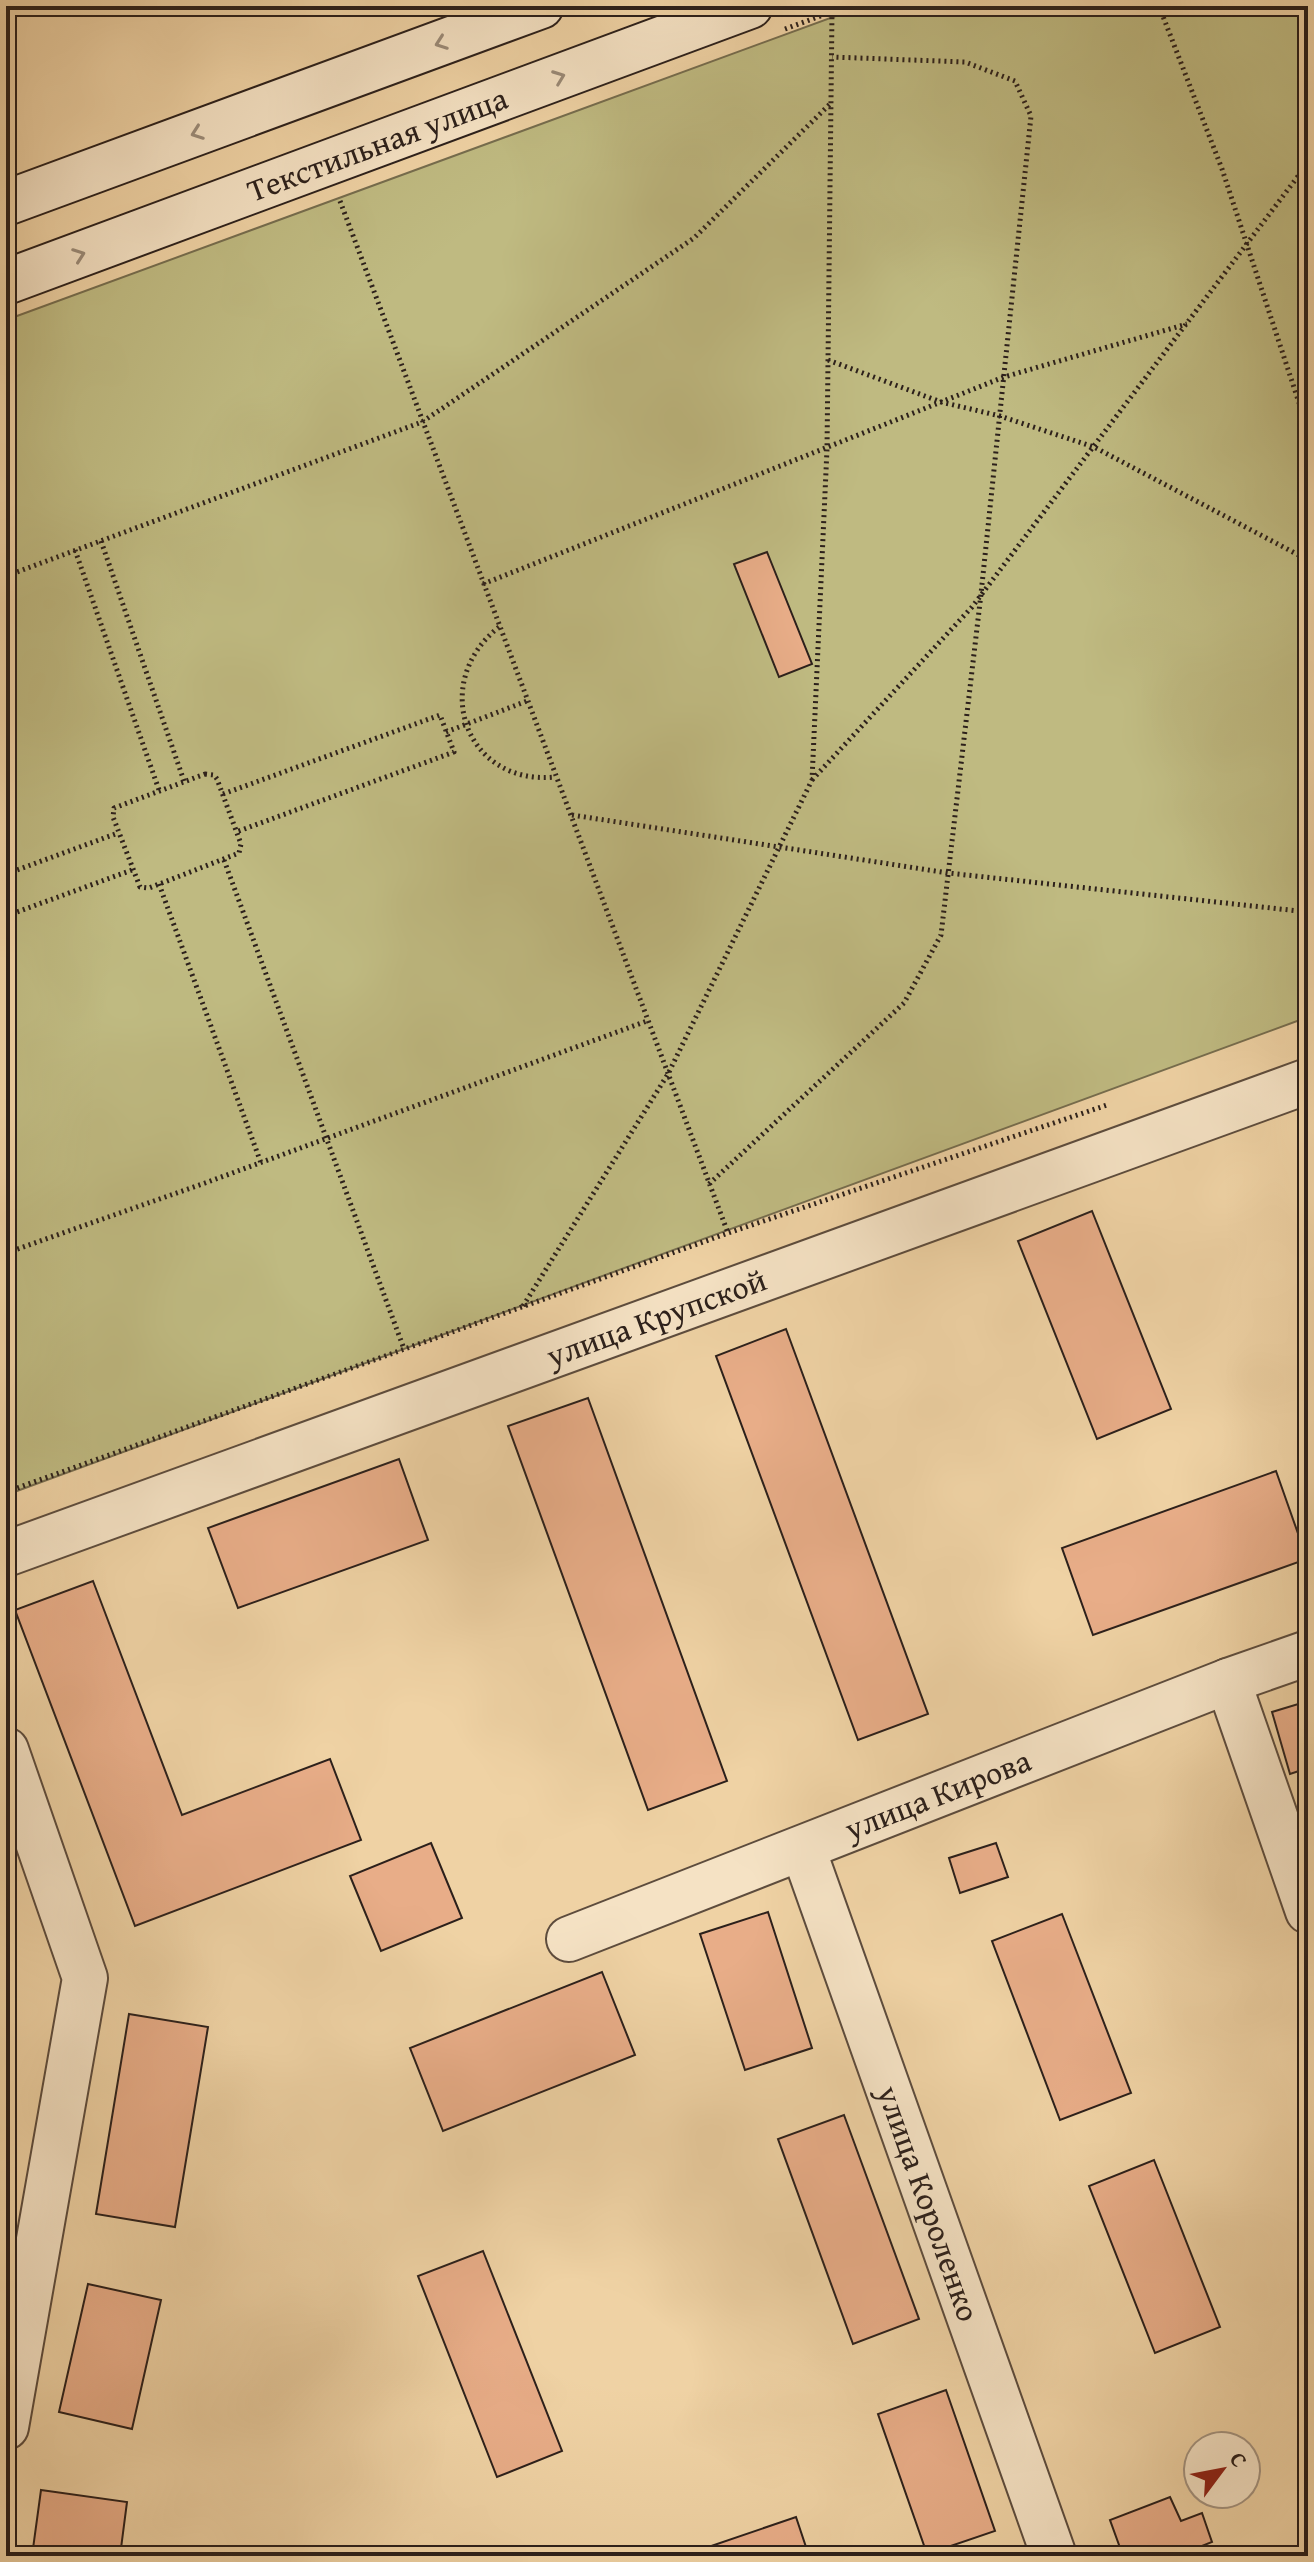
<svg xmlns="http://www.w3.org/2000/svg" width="1314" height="2562" font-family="'Gentium Book Plus',serif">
  <rect width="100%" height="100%" fill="#efd2a4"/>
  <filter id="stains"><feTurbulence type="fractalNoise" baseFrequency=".0025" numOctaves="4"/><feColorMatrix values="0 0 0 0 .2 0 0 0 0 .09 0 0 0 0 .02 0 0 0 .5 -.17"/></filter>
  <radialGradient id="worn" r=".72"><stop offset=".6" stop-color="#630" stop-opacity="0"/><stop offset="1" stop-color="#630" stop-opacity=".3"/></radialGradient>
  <path fill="#bfba81" stroke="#766d4e" stroke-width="2" d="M863,6H1308V1017L6,1495V320Z"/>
  <path fill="#e8ad88" stroke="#2c201b" stroke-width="2" d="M767,552L812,664L779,677L734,564Z
    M1092,1211L1171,1409L1097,1439L1018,1241Z
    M786,1329L928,1714L858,1740L716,1356Z
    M588,1398L727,1781L648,1810L508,1426Z
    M399,1459L428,1540L238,1608L208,1528Z
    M1276,1471L1307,1559L1093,1635L1062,1548Z
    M93,1581L182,1815L330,1759L361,1840L135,1926L15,1610Z
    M1308,1701V1768L1290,1774L1272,1712Z
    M431,1843L462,1918L381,1951L350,1876Z
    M996,1843L1008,1877L960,1893L949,1858Z
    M768,1912L812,2048L745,2070L700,1934Z
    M1062,1914L1131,2093L1060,2120L992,1941Z
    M602,1972L635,2055L443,2131L410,2048Z
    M129,2014L208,2027L175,2227L96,2214Z
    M844,2115L919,2319L853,2344L778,2139Z
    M1154,2160L1220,2327L1155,2353L1089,2186Z
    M483,2251L562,2451L497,2477L418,2276Z
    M88,2284L161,2300L132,2429L59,2412Z
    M946,2390L995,2531L927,2554L878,2414Z
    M41,2490L127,2502L120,2556H32Z
    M1170,2497L1181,2521L1202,2513L1212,2542L1177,2556H1123L1110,2520Z
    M796,2517L809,2556H682Z"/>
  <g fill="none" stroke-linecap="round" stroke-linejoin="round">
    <defs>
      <g id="minor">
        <path id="s1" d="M6,1554L1308,1081"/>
        <path d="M1228,1681L1308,1911"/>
        <path d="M6,1750L85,1978L6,2427"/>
        <path id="s2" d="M803,1849L1054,2556"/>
        <path id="s3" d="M569,1939L1228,1681L1308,1653"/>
      </g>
      <g id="secondary">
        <path d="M6,203L541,6"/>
        <path id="s4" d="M6,282L750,6"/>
      </g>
    </defs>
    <use href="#minor" stroke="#5d4c3d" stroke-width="48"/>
    <use href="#secondary" stroke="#2c201b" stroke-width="48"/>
    <path stroke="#2c201b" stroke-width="5" stroke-dasharray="2 4" stroke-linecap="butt" d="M1159,6L1222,169L1308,430
      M785,29L848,6
      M340,201L728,1233
      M828,360L941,402L1000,416L1094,447L1308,560
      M101,541L184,781
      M75,550L159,790
      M6,576L422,422L694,238L830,104
      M483,584L1004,377L1187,324
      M499,627C429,682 465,786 555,777
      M446,732L527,701
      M205,774L214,775L217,779L241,844L239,853L149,888L140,887L113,817L114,808Z
      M812,780L972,607L1308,163
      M223,794L440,715L454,752L236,832
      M572,815L948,873L1308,912
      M224,860L404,1349
      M6,874L118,833
      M159,884L261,1163
      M6,916L132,870
      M709,1184L904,1003L941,935L981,594L1031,116L1015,81L965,62L832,57
      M6,1253L205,1183L647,1021
      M523,1306L668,1074L812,780L827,449L832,12
      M6,1492L728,1233L1107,1105"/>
    <use href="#minor" stroke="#f5e2c4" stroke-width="44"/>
    <use href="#secondary" stroke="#f5e2c4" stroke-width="44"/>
  </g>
  <defs><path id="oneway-chevron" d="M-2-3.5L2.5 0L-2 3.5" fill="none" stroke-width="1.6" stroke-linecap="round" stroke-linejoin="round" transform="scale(2)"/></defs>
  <g stroke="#9b8b78">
    <use href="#oneway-chevron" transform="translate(441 43) rotate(160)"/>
    <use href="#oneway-chevron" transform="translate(559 77) rotate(-21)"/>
    <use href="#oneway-chevron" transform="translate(197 133) rotate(160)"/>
    <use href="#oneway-chevron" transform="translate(79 255) rotate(-20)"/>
  </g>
  <g text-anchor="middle" stroke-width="6" stroke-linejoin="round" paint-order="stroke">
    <g font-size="32" fill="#2c201b" stroke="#f5e2c4">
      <text dy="11" stroke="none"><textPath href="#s4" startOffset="396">Текстильная улица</textPath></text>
      <text dy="11" stroke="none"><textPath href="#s1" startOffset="692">улица Крупской</textPath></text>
      <text dy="11" stroke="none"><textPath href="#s3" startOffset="396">улица Кирова</textPath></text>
      <text dy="11" stroke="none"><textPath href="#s2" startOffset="376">улица Короленко</textPath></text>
    </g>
  </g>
  <rect width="1314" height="2562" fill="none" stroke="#efd2a4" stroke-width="32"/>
  <rect x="8" y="8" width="1298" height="2546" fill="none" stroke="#2c201b" stroke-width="4"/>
  <rect x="16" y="16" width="1282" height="2530" fill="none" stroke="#2c201b" stroke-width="2"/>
  <g transform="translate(1222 2470) rotate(58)"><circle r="38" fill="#f5e2c4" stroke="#a59480" stroke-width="2"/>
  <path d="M0-6L14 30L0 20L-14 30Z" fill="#8f2418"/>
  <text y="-12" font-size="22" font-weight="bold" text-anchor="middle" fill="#2c201b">С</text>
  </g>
  <rect width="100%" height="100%" filter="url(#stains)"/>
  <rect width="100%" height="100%" fill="url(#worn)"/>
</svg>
